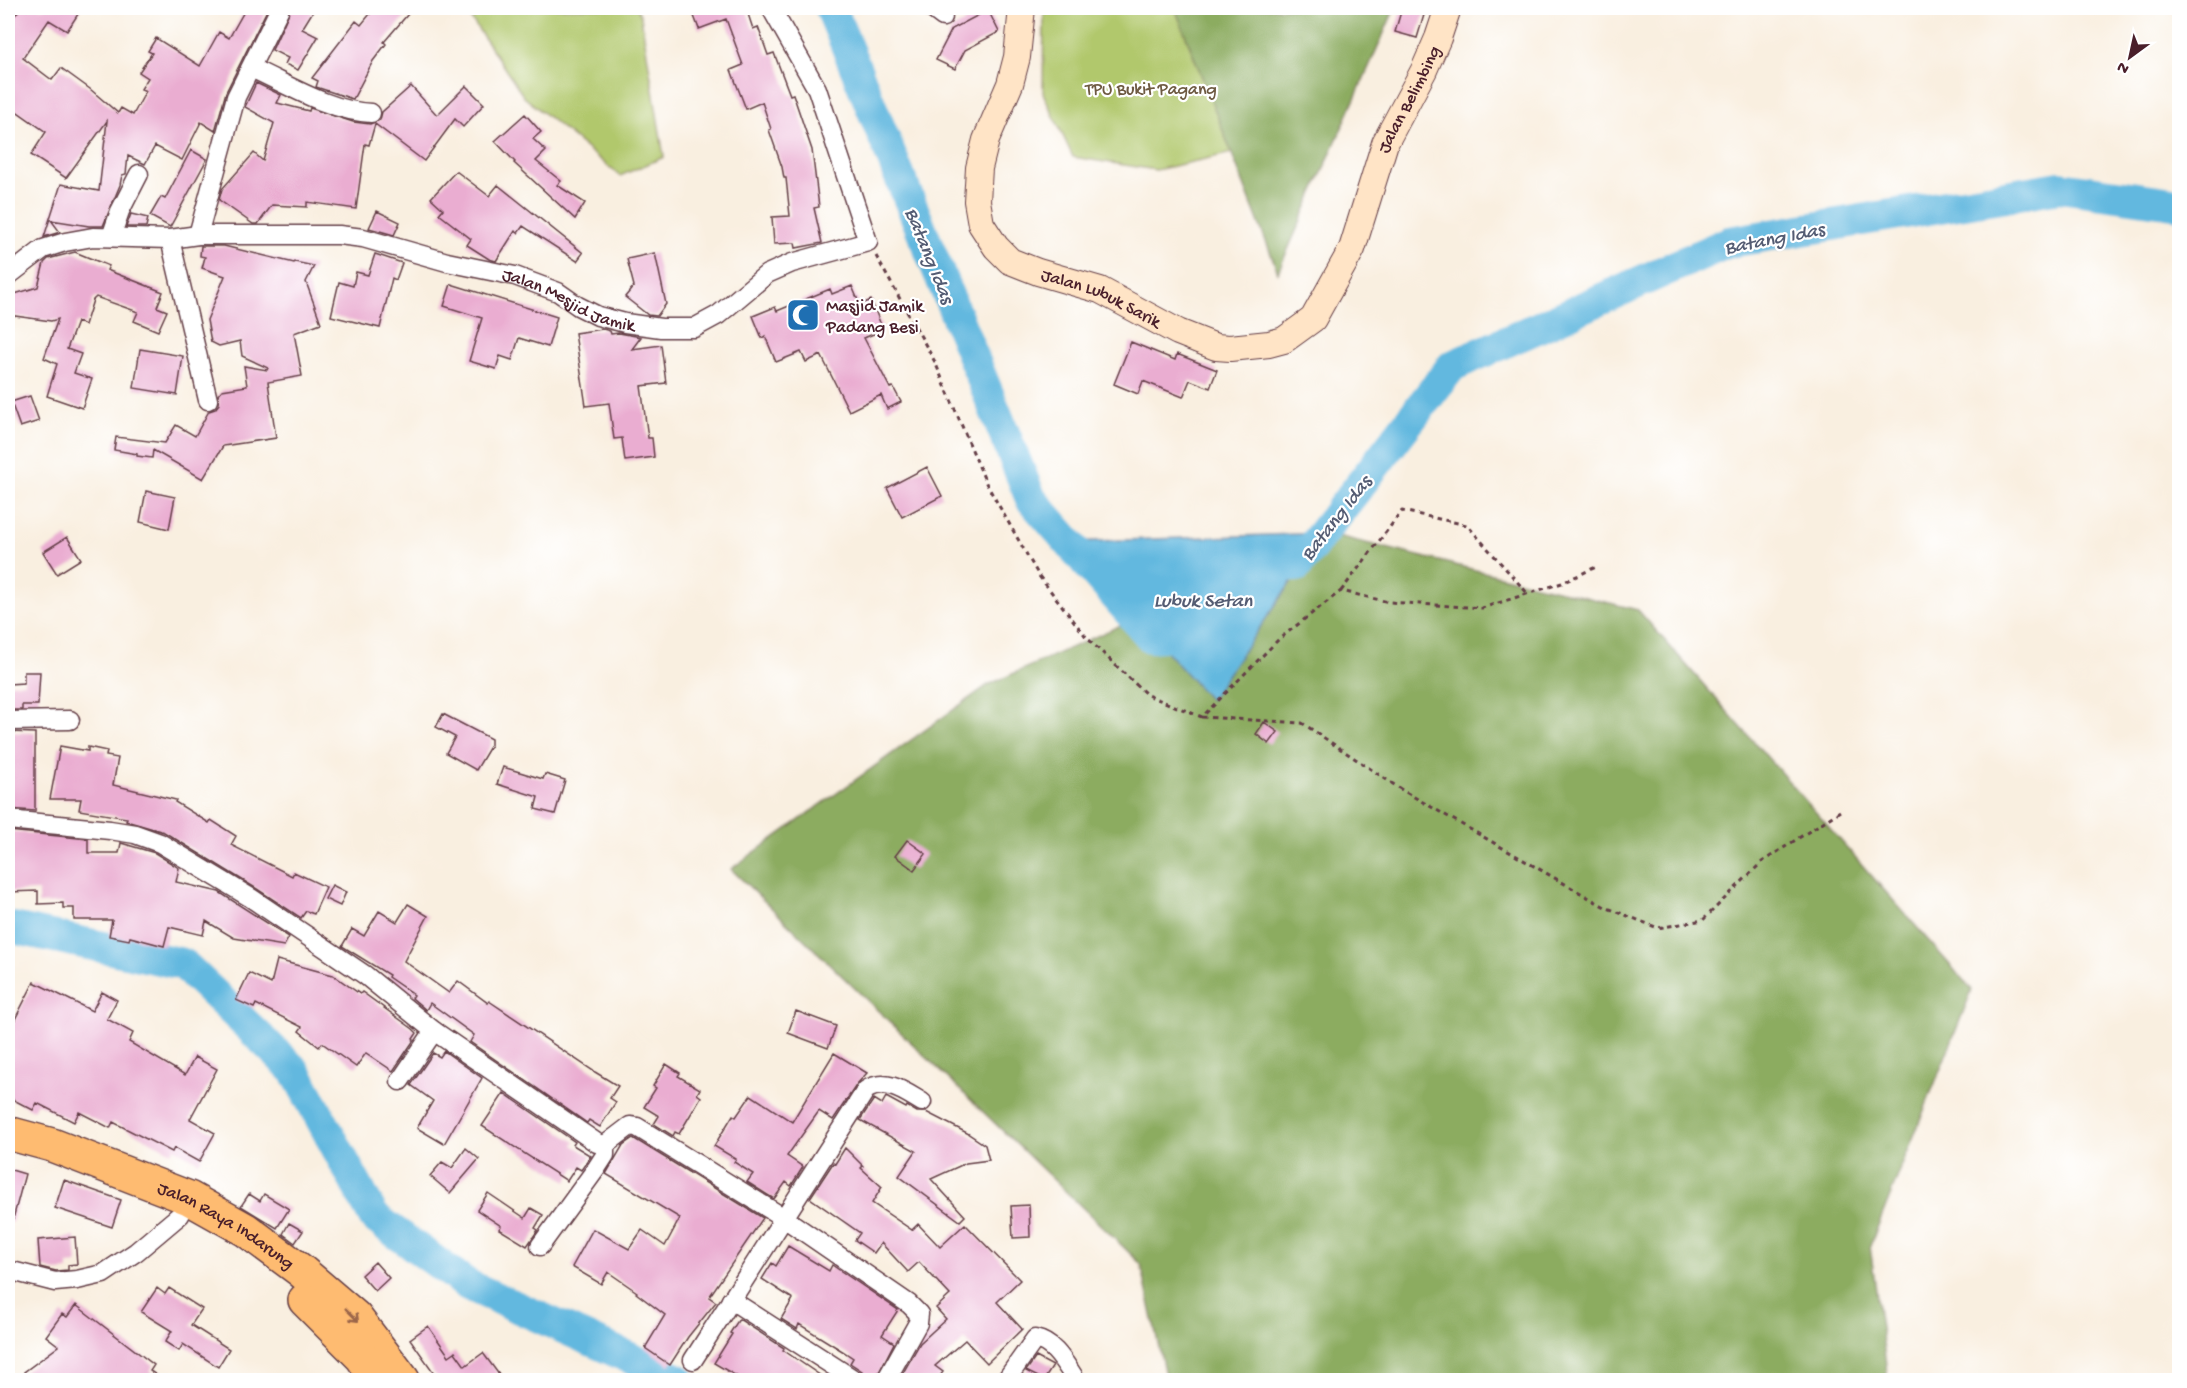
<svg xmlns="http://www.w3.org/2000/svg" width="2187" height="1388" font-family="'Gochi Hand',sans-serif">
  <rect width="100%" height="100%" fill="#fff"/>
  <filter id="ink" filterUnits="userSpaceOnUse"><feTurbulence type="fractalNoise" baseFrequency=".0167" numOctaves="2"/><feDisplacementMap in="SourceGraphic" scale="12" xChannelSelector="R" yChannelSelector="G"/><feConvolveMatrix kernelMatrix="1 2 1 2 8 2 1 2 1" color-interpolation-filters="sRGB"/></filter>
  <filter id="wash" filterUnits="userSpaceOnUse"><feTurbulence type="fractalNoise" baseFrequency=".008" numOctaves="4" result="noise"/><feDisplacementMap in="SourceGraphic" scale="24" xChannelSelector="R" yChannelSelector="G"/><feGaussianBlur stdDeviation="1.35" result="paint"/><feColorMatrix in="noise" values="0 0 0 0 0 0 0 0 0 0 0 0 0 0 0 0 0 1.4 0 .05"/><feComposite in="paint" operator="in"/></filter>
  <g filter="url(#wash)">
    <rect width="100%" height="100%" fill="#f9efe0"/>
    <path fill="#b1c86c" stroke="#7e744c" stroke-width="1.5" d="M464,8H637L641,17L664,157L620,176L524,97Z
      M1044,8H1287L1264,146L1156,170L1073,157L1043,93Z"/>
    <path fill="#8cac60" stroke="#6b6646" stroke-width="1.5" d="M1175,8H1395L1278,272Z
      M1325,533L1638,610L1972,990L1870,1246L1888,1380H1166L1141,1264L731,869L988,685Z"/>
    <path fill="#62b8df" stroke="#566c85" stroke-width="1.5" d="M1325,533L1210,700L1068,542Z"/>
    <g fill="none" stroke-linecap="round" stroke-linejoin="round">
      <path stroke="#62b8df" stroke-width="32" d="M831,8L1031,499L1151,637L1195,633
        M1297,566L1452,366L1729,242L2060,187L2180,204
        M8,927L183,964L295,1071L374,1217L468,1285L679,1380"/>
    </g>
    <g id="blocks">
      <path fill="#eaadd1" d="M21,8H82L67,31L49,20L23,58L52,80L61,68L90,89L118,113L121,108L133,115L146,91L141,89L148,78L139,72L152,53L148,51L156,38L200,66L219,32L229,38L246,8H268L226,92L215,131L201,122L182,160L155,146L145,164L128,156L126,174L122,175L120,185L103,226H89L51,220L60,232L44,237L61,184L99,191L107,121L66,178L31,155L46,132L8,105V10L15,15Z
        M291,8H315L302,29L318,37L298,70L285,64L288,58L272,50Z
        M375,8H401L408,14L384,42L386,44L373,61L353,99L316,87L318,81L312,78L356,21L361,25Z
        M691,8H753L747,11L753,29L758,27L768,55L774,53L790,95L793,94L812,150L819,207L814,208L822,243L796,248L795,243L774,244L772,217L790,216L786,178H784L782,167L769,130L771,129L762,102L746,109L731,70L743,65L726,19L699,29Z
        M1402,8L1424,15L1417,38L1395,32Z
        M988,10L999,32L965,50L955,69L936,60L952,29Z
        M256,83L281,95L277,103L309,111L310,108L353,122L370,124L380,120L382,112L411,86L437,115L466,86L484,104L463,127L455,119L424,161L375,124L369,145L365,144L356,209L307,202V207L272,205L258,224H253L219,200L222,189L254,153L263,161L274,123L245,107Z
        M525,114L541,132L533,139L546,151L536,161L561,181L557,185L585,203L575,219L514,163L515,162L495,141Z
        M191,150L207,159L170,227L150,216L161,197L165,199Z
        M456,171L489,196L498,185L583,253L577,261L523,226L518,233L515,231L496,261L489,259L467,245L471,239L439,214L443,209L431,198Z
        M377,211L400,222L394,235L369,228Z
        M131,214L148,218L146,227H126Z
        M201,246H224L294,263L295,262L314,266L306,282L321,323L294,333L302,376L268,382L276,438L223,446L203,479L153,450L152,458L137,456V454L114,450L116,437L165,443L176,425L195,436L209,411L215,409L219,404L218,395L222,390L247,386L244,366L267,370L268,368L242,356L240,341L219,346L211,342L207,320L225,276L202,268L205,257L200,256Z
        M75,252L109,266L107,270L163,292L157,307L167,311L158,331L134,321L138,312L96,297L93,300L85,325L77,322L67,349L81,354L74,373L92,379L82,408L47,396L57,364L44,358L58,319L51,321L8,315V296L38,287L44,263L48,259Z
        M655,253L666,304L657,316L648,315L625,297L634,286L627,259Z
        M375,254L402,263L396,280L392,278L380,328L331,316L339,282L353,286L356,272L368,275Z
        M451,284L557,317L548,347L519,338L512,360L500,356L496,369L469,361L482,318L444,306Z
        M852,286L860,305L871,300L883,330L864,338L890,388L893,387L901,402L887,409L881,395L849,411L821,355L806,362L801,352L776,362L765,336L762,338L753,316L775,307L777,311L830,289L832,294Z
        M603,329L610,331L611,334L619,333L641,337L632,349L661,345L666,383L641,386L648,438H652L654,457L625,461L622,438L614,439L609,403L586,406L575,333Z
        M1131,342L1175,360L1177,354L1217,370L1210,388L1190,380L1183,397L1143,381L1138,394L1114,384Z
        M140,349L183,356L177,395L134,388Z
        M30,396L39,421L20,427L11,402Z
        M927,467L942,496L902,517L887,488Z
        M146,491L175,497L169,529L140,522Z
        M67,537L81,559L57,574L43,552Z
        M24,672H40L38,705H22V710H8V684L24,683Z
        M443,714L491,739V745L476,770L446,753L455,737L436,727Z
        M1264,722L1278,732L1269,744L1256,734Z
        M8,732L35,733V811L8,809Z
        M60,746L88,751V747L107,751L106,756L118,758L113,785L176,800L175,802L209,823L211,820L236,836L231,845L292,876L294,872L326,887L314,914L306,911L301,918L257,889L164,832L126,821L127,818L79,810L81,799H50Z
        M503,767L543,779L545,774L565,780L555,814L535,809L538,797L497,784Z
        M8,831L88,839V853H119L121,843L155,853L179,868L176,882L219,892L289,937L284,946L234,938L206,921L203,935L169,927L164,946L130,937L129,940L109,936L112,920H74V908H63V903L38,904V891L8,892Z
        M907,840L926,854L914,870L895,856Z
        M332,885L346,892L340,906L325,899Z
        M408,904L428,916L404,961L449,993L458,981L488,1003L489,1001L595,1072L618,1086L610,1098L616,1102L600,1127L589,1120L587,1123L470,1042L474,1035L430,1003L426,1010L412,998L414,995L388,977L389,975L342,946L352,929L364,936L379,911L397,922Z
        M277,960L333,975L360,994L362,992L413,1029L417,1033L413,1039L414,1040L393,1071L366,1053L356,1067L322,1043L319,1047L299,1031L302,1027L256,1004L254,1008L236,1000L249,973L271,984Z
        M34,982L92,1011L102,992L117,1000L107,1019L133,1033L129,1042L185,1075L195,1057L217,1069L190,1119L215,1133L199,1162L174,1148L172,1152L113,1122L110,1128L79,1112L74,1122L37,1103L33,1110L8,1097V1033Z
        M796,1011L836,1026L828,1048L788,1033Z
        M444,1051L482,1078L444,1144L417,1128L433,1101L411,1085L433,1053L440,1057Z
        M834,1053L867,1073L857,1084L833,1120L819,1111L787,1156L803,1167L791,1186L786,1182L774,1199L747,1182L753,1174L734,1162L736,1159L714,1146L733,1115L736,1117L751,1095L792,1122Z
        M666,1064L680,1073L678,1076L700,1089L697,1094L701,1097L679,1134L675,1132L673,1136L654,1124L659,1116L644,1107L656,1088L653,1086Z
        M504,1093L575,1142L573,1145L591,1156L581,1170L576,1167L567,1181L482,1126Z
        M886,1097L906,1108L907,1106L917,1112H926L967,1133L985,1145L989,1160L966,1163L931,1179L965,1216L960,1221L899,1176L916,1151L860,1120L874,1099L882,1104Z
        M633,1138L763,1218L709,1297L716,1302L688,1337L670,1365L645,1348L665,1315L636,1293L637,1292L608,1272L601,1284L572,1267L593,1229L629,1249L642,1230L665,1246L680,1218L606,1174L623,1145Z
        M466,1148L479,1159L450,1193L430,1176L442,1162L452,1168Z
        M845,1148L863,1166L861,1168L882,1187L872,1203L912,1230L918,1224L940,1247L965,1224L1020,1280L997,1302L1022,1329L987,1363L965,1340L935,1366L943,1372L937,1380H899L920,1343L946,1319L936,1308L950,1295L919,1262L908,1272L881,1243L874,1253L855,1240L860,1233L810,1198L833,1163L835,1164Z
        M8,1169L25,1174L12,1223H8Z
        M64,1180L121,1200L112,1227L55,1208Z
        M488,1193L525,1218L531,1208L543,1215L535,1228L538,1230L527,1246L499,1229L501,1226L477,1210Z
        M249,1194L260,1201L264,1194L289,1209L277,1228L241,1206Z
        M1029,1205L1030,1237L1013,1238L1011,1206Z
        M289,1223L303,1231L295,1243L283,1234Z
        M75,1237L77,1264L68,1265V1270L56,1271L40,1267L38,1240Z
        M788,1246L829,1271L832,1265L898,1310L882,1335L894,1343L875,1380H866L862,1371L850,1363L853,1358L844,1352L799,1324L797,1329L781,1319L793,1299L762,1279L772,1263L776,1266Z
        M375,1262L389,1278L375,1291L361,1275Z
        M157,1288L165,1294L169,1288L202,1309L191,1325L229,1349L218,1367L183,1344L179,1351L165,1342L172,1331L141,1312Z
        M76,1305L154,1365L150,1371L164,1380H30L24,1372L59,1346L46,1336L62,1314L67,1317Z
        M739,1319L784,1348L783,1350L827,1380H743L714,1363L732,1334L730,1333Z
        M428,1326L449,1356L455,1352L465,1366L483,1353L503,1380H439L410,1339Z
        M1036,1357L1053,1366L1044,1380L1026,1371Z"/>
    </g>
  </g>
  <g filter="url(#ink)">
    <use href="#blocks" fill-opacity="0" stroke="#643e46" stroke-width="1.5"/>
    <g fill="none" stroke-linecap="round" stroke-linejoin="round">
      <defs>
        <g id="street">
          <path d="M931,8L943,17"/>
          <path d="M251,68C289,85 329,111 371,113"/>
          <path d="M198,235L236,97L280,8"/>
          <path d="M111,237L120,211L139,174"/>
          <path d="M170,239L208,400"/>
          <path id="s1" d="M8,276L43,249L65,242L93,237L170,239L198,235H339L363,238L447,262L515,276L558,292L578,306L598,316L625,323L661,328H694L718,315L767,274L792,263L868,242L817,89L771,8"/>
          <path d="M8,721L70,720"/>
          <path d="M8,820L110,830L135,834L160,843L251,898L365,975L434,1031L597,1143L605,1145L630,1126L637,1127L784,1218L909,1304L919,1314L918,1323L886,1380"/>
          <path d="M400,1081L434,1031"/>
          <path d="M540,1246L596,1169L605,1155V1145"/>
          <path d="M8,1270L55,1282L77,1280L103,1274L136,1252L180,1215L189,1198"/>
          <path d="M731,1300L855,1380"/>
          <path d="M693,1360L866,1090C886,1077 905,1092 922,1102"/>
          <path d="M1006,1380L1035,1339C1055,1343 1065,1364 1076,1380"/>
        </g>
        <g id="secondary">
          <path id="s2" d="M1022,8L1017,57L1010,84L986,140L979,168L977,201L981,224L996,247L1010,261L1038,272L1100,290L1178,332L1216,347L1230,348L1269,344L1284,340L1313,319L1352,249L1385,143L1424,70L1438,38L1448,8"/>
        </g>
        <g id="highway">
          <path id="s3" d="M8,1133L52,1145L189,1198L246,1230L300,1270L355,1317L403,1380"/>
          <path d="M305,1300L362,1357L372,1372"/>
        </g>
      </defs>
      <use href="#street" stroke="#643e46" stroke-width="21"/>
      <use href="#secondary" stroke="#643e46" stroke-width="28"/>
      <use href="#highway" stroke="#643e46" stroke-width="36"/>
      <path stroke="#643e46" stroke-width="3" stroke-dasharray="4.5 4.5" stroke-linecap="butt" d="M876,256L935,362L986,483L1039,576L1087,638L1147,695L1202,717L1279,639L1341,591L1389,602L1482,608L1562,583L1598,566
        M1341,591L1402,511L1467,525L1528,594
        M1202,717L1302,723L1402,790L1605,907L1658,928L1703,920L1762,862L1840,811"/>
      <use href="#street" stroke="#fff" stroke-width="18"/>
      <use href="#secondary" stroke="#ffe4c6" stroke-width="26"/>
      <use href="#highway" stroke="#febb71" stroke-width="33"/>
    </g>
    <defs><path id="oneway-shaft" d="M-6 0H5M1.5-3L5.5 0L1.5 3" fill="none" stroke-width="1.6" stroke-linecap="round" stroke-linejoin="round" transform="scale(1.5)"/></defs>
    <use stroke="#9b654a" href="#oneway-shaft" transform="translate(352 1315) rotate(45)"/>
  </g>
  <defs>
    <symbol id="mosque-square" viewBox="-11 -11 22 22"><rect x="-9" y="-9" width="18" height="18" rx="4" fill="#1f6fb2" stroke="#fff"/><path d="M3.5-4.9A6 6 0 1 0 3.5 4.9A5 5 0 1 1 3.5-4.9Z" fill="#fff"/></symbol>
  </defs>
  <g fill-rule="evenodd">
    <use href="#mosque-square" x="784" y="296" width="38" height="38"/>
  </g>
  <g text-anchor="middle" stroke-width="4.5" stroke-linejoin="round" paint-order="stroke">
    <g font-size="18" fill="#6e5a42" stroke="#fff">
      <text x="1151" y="94">TPU Bukit Pagang</text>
    </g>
    <g font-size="18" fill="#4a1f2b" stroke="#fff">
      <text dy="6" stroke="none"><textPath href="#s2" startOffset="840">Jalan Belimbing</textPath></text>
      <text dy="6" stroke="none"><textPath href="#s2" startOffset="369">Jalan Lubuk Sarik</textPath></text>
      <text dy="6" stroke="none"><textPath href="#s1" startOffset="582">Jalan Mesjid Jamik</textPath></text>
      <text dy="6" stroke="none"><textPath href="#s3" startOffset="238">Jalan Raya Indarung</textPath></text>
    </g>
    <g font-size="18" fill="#4a1f2b" stroke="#fff" text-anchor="start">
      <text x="826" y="311">Masjid Jamik<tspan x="826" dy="21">Padang Besi</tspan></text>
    </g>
    <g font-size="20" font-style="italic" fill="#545c73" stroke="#fff">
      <text transform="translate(1774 237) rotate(-11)" y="7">Batang Idas</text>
      <text transform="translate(931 255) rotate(68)" y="7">Batang Idas</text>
      <text transform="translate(1335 517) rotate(-52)" y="7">Batang Idas</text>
      <text x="1203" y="606">Lubuk Setan</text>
    </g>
  </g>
  <rect width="2187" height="1388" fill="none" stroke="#fff" stroke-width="30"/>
  <g transform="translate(2130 57) rotate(213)" stroke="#ffffff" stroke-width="4.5" paint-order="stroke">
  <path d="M0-4.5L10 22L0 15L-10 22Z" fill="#4a1f2b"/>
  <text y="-9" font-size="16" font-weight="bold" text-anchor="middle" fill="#4a1f2b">N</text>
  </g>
</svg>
